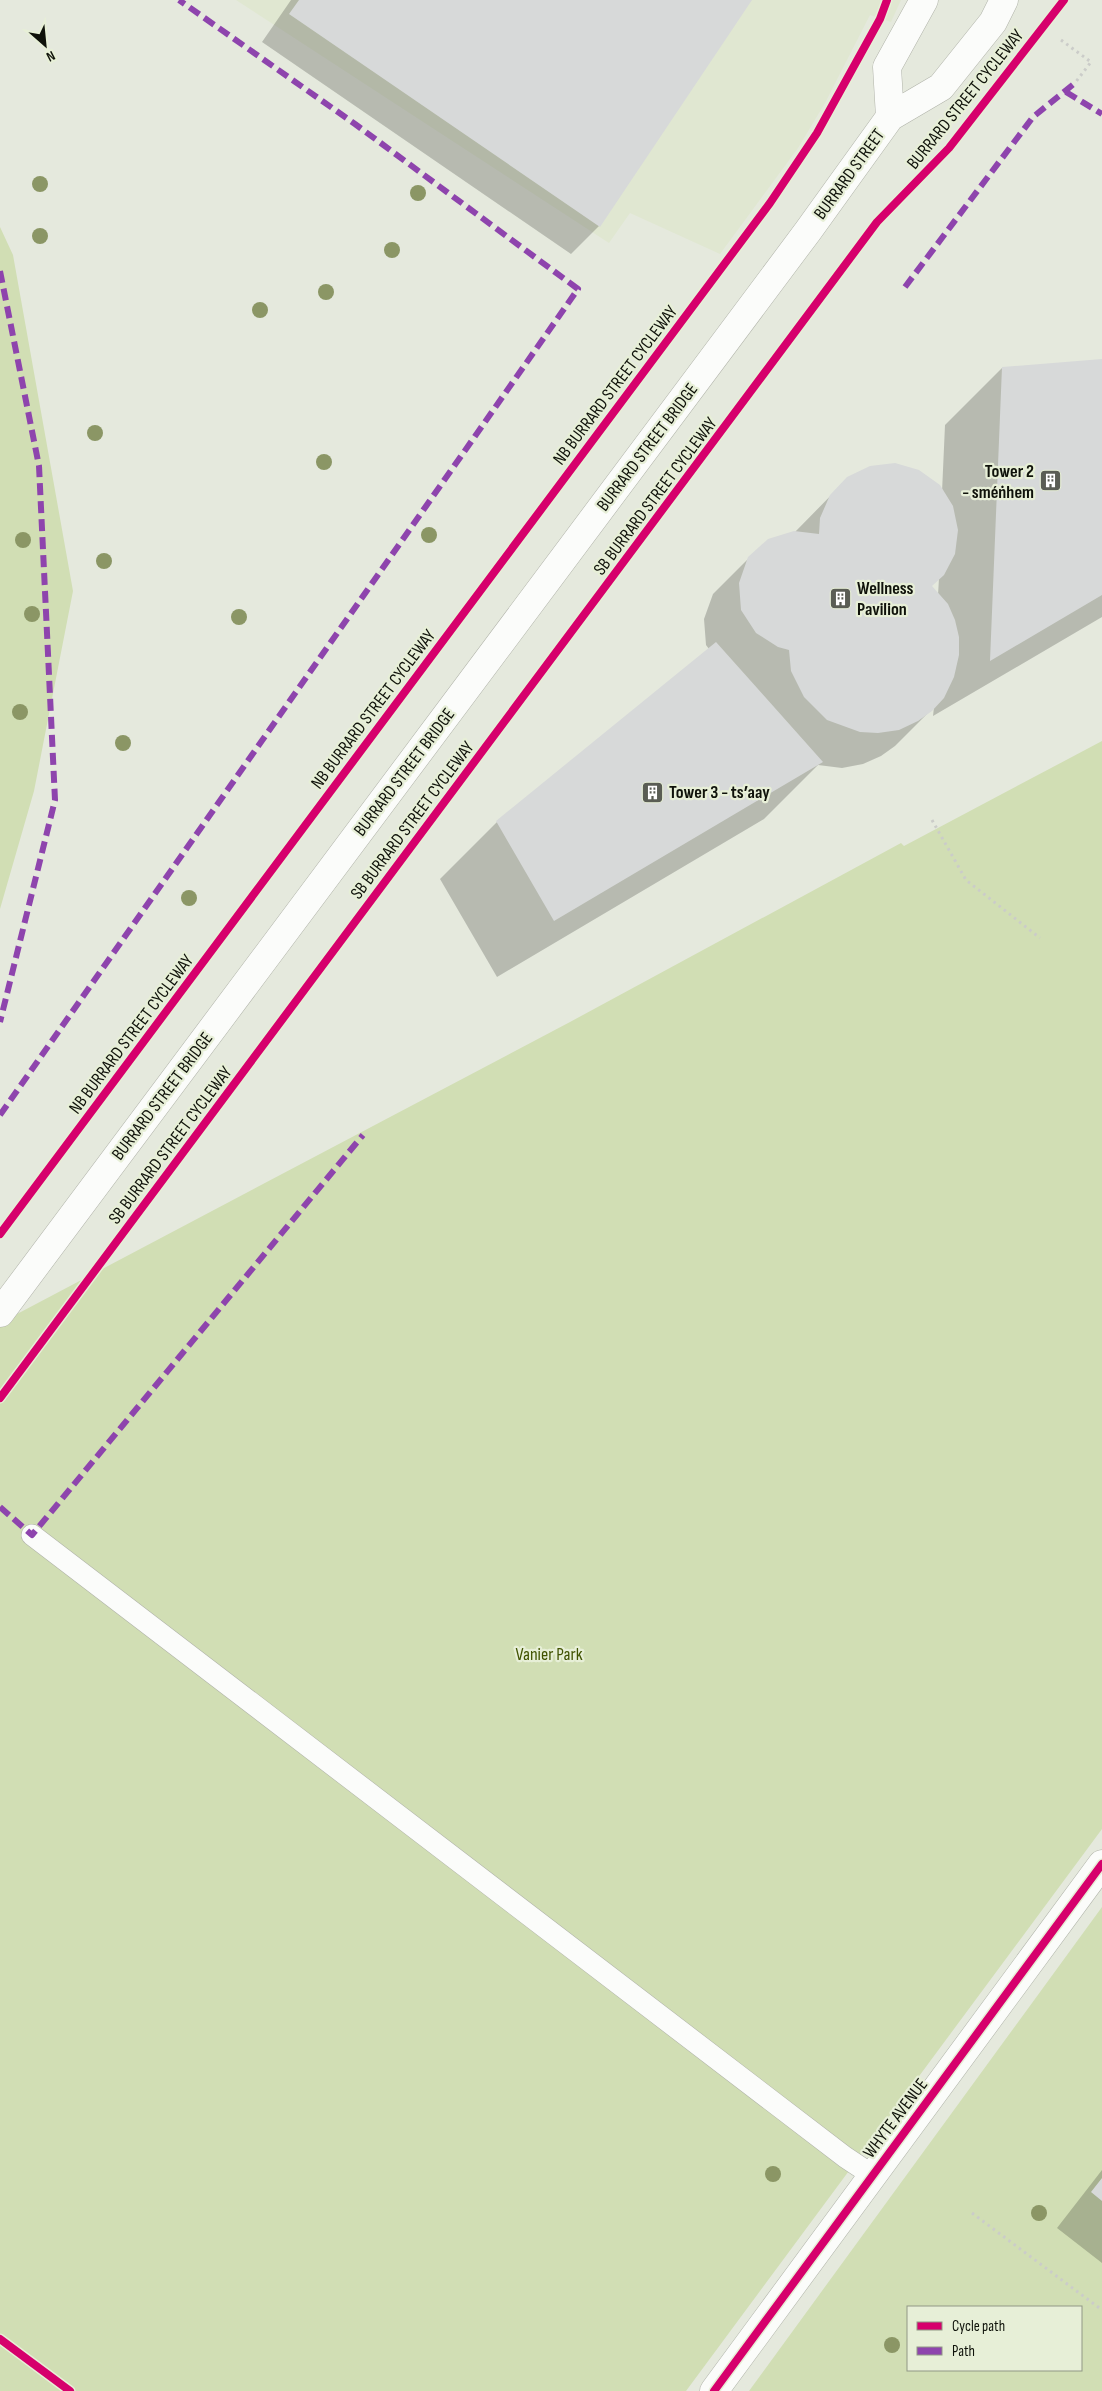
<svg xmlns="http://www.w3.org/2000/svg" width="1102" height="2391" font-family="'Sofia Sans Condensed',sans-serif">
  <rect width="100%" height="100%" fill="#e5e9dd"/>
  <path fill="#e0e7d1" d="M236,0H901L891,22L870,15L825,103L798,148L720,254L630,213L609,243Z"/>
  <path fill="#d1deb4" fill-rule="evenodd" d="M0,227L13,255L73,591L34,791L0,909Z
    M1102,741V1829L686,2391H0V1323L570,1022L901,843L904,846Z
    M1102,1907V2391H749ZM908,2307H1081V2370H908Z"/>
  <path fill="#0003" fill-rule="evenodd" d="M291,0H750L599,226L571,254L262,42Z
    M1102,360V617L933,716L934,707L895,746L881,756L863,764L842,768L818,765L764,819L497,977L440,879L497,822L709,649L706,645L704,619L713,594L749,558L795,532L848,478L942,492L945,425L1002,368ZM939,578L938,595L931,586Z
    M1102,2170V2263L1057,2228Z"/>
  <path fill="#d7d9d9" d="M299,0H752L600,227L289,14Z
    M1102,359V595L990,661L1002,367Z
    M895,463L919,470L940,485L953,506L958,530L955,554L944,575L932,586L948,604L955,620L959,637V655L954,677L944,698L932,711L918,721L899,730L878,733L860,732L827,720L804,697L791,671L789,650L778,647L756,633L741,610L739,583L748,557L768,539L794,531L819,534L820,518L830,495L847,477L870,466Z
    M716,642L823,762L554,921L496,821Z
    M1102,2178V2201L1091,2192Z"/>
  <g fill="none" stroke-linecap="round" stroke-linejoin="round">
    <defs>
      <path id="service" d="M32,1535L845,2157L872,2175"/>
      <path id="minor" d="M714,2391L1102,1864"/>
      <path id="secondary" d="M890,117L887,67L924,0
        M0,1313L808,231L890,117L941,87L993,22L1004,0"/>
    </defs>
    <use href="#service" stroke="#b0b3a9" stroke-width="22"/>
    <use href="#minor" stroke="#b0b3a9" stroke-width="29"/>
    <use href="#secondary" stroke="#b0b3a9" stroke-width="29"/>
    <path stroke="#cbccc9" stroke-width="3" stroke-dasharray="2.5 4" stroke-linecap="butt" d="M1061,40L1091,62L1075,83
      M932,820L966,880L1040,938
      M972,2213L1102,2310"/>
    <use href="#service" stroke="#fbfcfa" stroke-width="21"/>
    <use href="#minor" stroke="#fbfcfa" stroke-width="28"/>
    <use href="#secondary" stroke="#fbfcfa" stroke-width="28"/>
    <path stroke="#8e44ad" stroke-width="6" stroke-dasharray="12 6" stroke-linecap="butt" d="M1066,92L1102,114
      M0,271L39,466L55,800L0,1022
      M905,287L1033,117L1075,83
      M0,1115L578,289L355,124L179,0
      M0,1507L32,1535L363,1135"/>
    <defs>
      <path id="cycleway" d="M0,1234L770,203L817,133L880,19L887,0
        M0,1398L877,222L949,148L1064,0
        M0,2339L70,2391
        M714,2391L1102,1864"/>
    </defs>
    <use href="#cycleway" stroke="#e7efd7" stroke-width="11"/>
    <use href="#cycleway" stroke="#d6006c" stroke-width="8"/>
  </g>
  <g fill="#8b9665">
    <circle cx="40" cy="184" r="8"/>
    <circle cx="418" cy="193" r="8"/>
    <circle cx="40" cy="236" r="8"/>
    <circle cx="392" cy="250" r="8"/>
    <circle cx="326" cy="292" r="8"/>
    <circle cx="260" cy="310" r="8"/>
    <circle cx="95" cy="433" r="8"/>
    <circle cx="324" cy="462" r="8"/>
    <circle cx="429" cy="535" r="8"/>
    <circle cx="23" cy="540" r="8"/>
    <circle cx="104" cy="561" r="8"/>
    <circle cx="32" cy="614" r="8"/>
    <circle cx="239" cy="617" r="8"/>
    <circle cx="20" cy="712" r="8"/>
    <circle cx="123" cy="743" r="8"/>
    <circle cx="189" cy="898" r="8"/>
    <circle cx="773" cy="2174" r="8"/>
    <circle cx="1039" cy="2213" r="8"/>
    <circle cx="892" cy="2345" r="8"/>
  </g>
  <defs>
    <symbol id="building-square" viewBox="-11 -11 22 22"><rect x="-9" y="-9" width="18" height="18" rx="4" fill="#5a5d54" stroke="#e7efd7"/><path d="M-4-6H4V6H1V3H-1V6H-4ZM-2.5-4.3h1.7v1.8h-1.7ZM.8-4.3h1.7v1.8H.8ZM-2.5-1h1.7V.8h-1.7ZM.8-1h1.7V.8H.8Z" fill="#fff"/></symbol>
  </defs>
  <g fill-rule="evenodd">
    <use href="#building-square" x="1038" y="468" width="25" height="25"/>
    <use href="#building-square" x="828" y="586" width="25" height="25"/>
    <use href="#building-square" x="640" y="780" width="25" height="25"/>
  </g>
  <g text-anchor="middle" stroke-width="4.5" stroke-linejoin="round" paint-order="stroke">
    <g font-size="18" fill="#0f120a" stroke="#e7efd7">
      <text transform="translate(965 99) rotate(-51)" y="6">BURRARD STREET CYCLEWAY</text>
      <text transform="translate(849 174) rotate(-54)" y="6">BURRARD STREET</text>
      <text transform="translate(615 385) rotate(-53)" y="6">NB BURRARD STREET CYCLEWAY</text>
      <text transform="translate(647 447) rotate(-53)" y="6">BURRARD STREET BRIDGE</text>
      <text transform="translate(655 496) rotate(-53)" y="6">SB BURRARD STREET CYCLEWAY</text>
      <text transform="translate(373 709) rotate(-53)" y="6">NB BURRARD STREET CYCLEWAY</text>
      <text transform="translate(404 772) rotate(-53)" y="6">BURRARD STREET BRIDGE</text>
      <text transform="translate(412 820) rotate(-53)" y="6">SB BURRARD STREET CYCLEWAY</text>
      <text transform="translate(131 1034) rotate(-53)" y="6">NB BURRARD STREET CYCLEWAY</text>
      <text transform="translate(162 1096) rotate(-53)" y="6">BURRARD STREET BRIDGE</text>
      <text transform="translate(170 1145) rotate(-53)" y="6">SB BURRARD STREET CYCLEWAY</text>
      <text transform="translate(895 2118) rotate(-53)" y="6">WHYTE AVENUE</text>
    </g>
    <g font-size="18" font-weight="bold" fill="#0f120a" stroke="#e7efd7" text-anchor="start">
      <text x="1034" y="477" text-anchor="end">Tower 2<tspan x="1034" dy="21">- sméṅhem</tspan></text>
      <text x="857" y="594">Wellness<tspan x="857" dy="21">Pavilion</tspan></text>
      <text x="669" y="798">Tower 3 - ts’aay</text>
    </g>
    <g font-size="18" fill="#415302" stroke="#e7efd7">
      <text x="549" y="1660">Vanier Park</text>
    </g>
  </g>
  <rect x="907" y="2306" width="175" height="65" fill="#e7efd7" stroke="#919785"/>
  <rect x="917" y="2322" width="25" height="8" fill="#d6006c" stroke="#919785"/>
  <text x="952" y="2331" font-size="15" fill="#0f120a">Cycle path</text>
  <rect x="917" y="2347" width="25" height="8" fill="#8e44ad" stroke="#919785"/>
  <text x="952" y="2356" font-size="15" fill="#0f120a">Path</text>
  <g transform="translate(45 45) rotate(153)" stroke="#e7efd7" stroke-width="4" paint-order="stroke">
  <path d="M0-4L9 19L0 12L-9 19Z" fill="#0f120a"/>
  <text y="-8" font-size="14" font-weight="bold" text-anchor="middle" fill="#0f120a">N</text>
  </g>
</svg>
